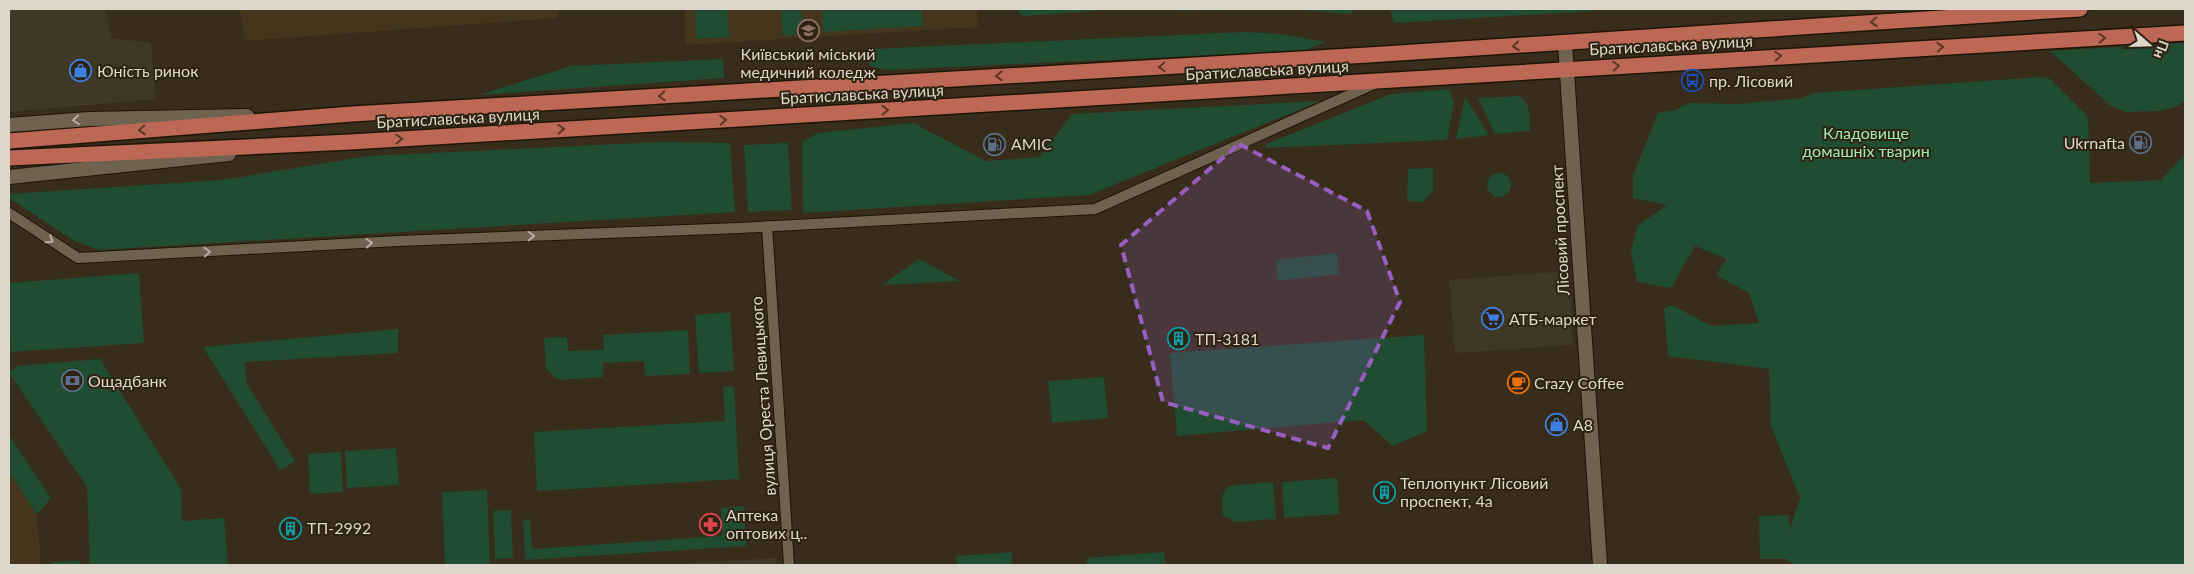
<svg xmlns="http://www.w3.org/2000/svg" width="2194" height="574" font-family="Lato,sans-serif">
  <rect width="100%" height="100%" fill="#382d1b"/>
  <path fill="#403827" d="M9,9H105L112,38L151,43L156,99L9,112Z
    M1570,271L1573,345L1455,353L1449,280Z
    M776,558V565H657Z"/>
  <path fill="#44351c" d="M240,9H558L557,18L244,41Z
    M685,9H977L978,27L686,45Z
    M9,472L37,515L41,565H9Z"/>
  <path fill="#204c31" d="M695,9H727L729,37L696,39Z
    M781,9H801L803,34L783,36Z
    M822,9H922L923,26L823,32Z
    M1015,9H1121L1023,16Z
    M1177,9H1354L1351,14L1283,9L1178,11Z
    M1390,9H1593V11L1394,23Z
    M1244,32L1281,34L1325,42L1304,51L886,70L870,66L867,59L872,49Z
    M2185,43V101L2175,107L2159,111L2126,112L2111,106L2050,51Z
    M723,59L724,78L479,95L571,66Z
    M2040,77L2050,79L2088,117L2090,183L2161,180L2185,154V565H1794L1786,559H1760L1759,516L1789,515L1790,530L1800,498L1771,426L1769,369L1668,356L1664,309L1672,305L1711,326L1759,323L1749,293L1716,275L1727,259L1695,246L1671,288L1637,282L1631,253L1637,226L1667,205L1633,198V176L1658,113L1676,110L1688,103L1738,104L1802,98L1813,93Z
    M1449,89L1454,102L1447,140L1265,148L1266,144L1391,94Z
    M1519,96C1532,104 1529,117 1530,131L1495,134L1478,98Z
    M1465,97L1489,135L1456,139Z
    M1321,101L1089,195L803,213L802,151L803,141L818,133L913,123L986,161L1040,157L1072,114Z
    M660,142L730,143L735,212L99,250L76,242L9,198V194L222,180L368,156Z
    M788,143L792,210L748,212L744,145Z
    M1433,168V191L1423,202L1407,201L1408,169Z
    M1487 185a12 12 0 1 1 24 0a12 12 0 1 1-24 0Z
    M1337,253L1339,274L1278,281L1276,260Z
    M919,259L960,281L882,285Z
    M139,273L144,343L11,352L9,283Z
    M730,312L734,371L699,373L695,315Z
    M398,329V353L245,362L247,384L295,461L280,470L203,347Z
    M688,330L690,374L645,376L644,361L603,363V377L559,380L546,369L544,338L567,337L568,351L604,350L603,335Z
    M1424,335L1427,431L1393,446L1363,420L1177,436L1170,353Z
    M100,359L181,489L182,521L224,518L228,565H90L87,487L9,373L17,366Z
    M1104,377L1108,418L1052,423L1048,381Z
    M734,386L739,479L537,491L534,432L725,421L723,387Z
    M9,435L51,498L37,515L9,472Z
    M396,448L399,485L347,488L345,451Z
    M341,452L343,492L310,494L308,454Z
    M1337,478L1339,514L1284,518L1282,482Z
    M1273,482L1276,519L1235,522L1223,515L1222,496L1229,486Z
    M487,490L490,565H445L442,492Z
    M744,506L746,546L525,560L523,520L530,519L532,549L722,536L721,508Z
    M511,510L513,558L495,559L493,511Z
    M1012,552V565H957L956,556Z
    M1164,552L1166,565H1087V558Z
    M80,561V565H53V562Z"/>
  <g fill="none" stroke-linecap="round" stroke-linejoin="round">
    <defs>
      <path id="street" d="M9,213L78,258L398,241L739,228L1095,209L1374,84
        M767,226L789,565"/>
      <path id="secondary" d="M1565,43L1600,565
        M9,125L89,119L247,116
        M9,177L229,154"/>
      <path id="primary" d="M9,141L352,114L1368,55L2080,9
        M9,158L350,142L2185,33"/>
    </defs>
    <use href="#street" stroke="#1f1504" stroke-width="12"/>
    <use href="#secondary" stroke="#1f1504" stroke-width="16"/>
    <use href="#primary" stroke="#1f1504" stroke-width="18"/>
    <use href="#street" stroke="#6f634f" stroke-width="10"/>
    <use href="#secondary" stroke="#6f634f" stroke-width="14"/>
    <use href="#primary" stroke="#bd6756" stroke-width="15"/>
  </g>
  <defs><path id="oneway-chevron" d="M-2-3.5L2.5 0L-2 3.5" fill="none" stroke-width="1.6" stroke-linecap="round" stroke-linejoin="round" transform="scale(1.25)"/></defs>
  <g stroke="#593726">
    <use href="#oneway-chevron" transform="translate(1874 22) rotate(176)"/>
    <use href="#oneway-chevron" transform="translate(2102 38) rotate(-3)"/>
    <use href="#oneway-chevron" transform="translate(1516 46) rotate(176)"/>
    <use href="#oneway-chevron" transform="translate(1940 47) rotate(-3)"/>
    <use href="#oneway-chevron" transform="translate(1778 56) rotate(-3)"/>
    <use href="#oneway-chevron" transform="translate(1616 66) rotate(-3)"/>
    <use href="#oneway-chevron" transform="translate(1162 67) rotate(177)"/>
    <use href="#oneway-chevron" transform="translate(999 76) rotate(177)"/>
    <use href="#oneway-chevron" transform="translate(662 96) rotate(177)"/>
    <use href="#oneway-chevron" transform="translate(885 110) rotate(-3)"/>
    <use href="#oneway-chevron" transform="translate(723 120) rotate(-3)"/>
    <use href="#oneway-chevron" transform="translate(561 129) rotate(-3)"/>
    <use href="#oneway-chevron" transform="translate(142 130) rotate(176)"/>
    <use href="#oneway-chevron" transform="translate(399 139) rotate(-3)"/>
  </g>
  <g stroke="#b6aea0">
    <use href="#oneway-chevron" transform="translate(76 120) rotate(176)"/>
    <use href="#oneway-chevron" transform="translate(531 236) rotate(-2)"/>
    <use href="#oneway-chevron" transform="translate(50 240) rotate(33)"/>
    <use href="#oneway-chevron" transform="translate(369 243) rotate(-3)"/>
    <use href="#oneway-chevron" transform="translate(207 252) rotate(-3)"/>
  </g>
  <path fill="#985fc3" fill-opacity="0.2" stroke="#985fc3" stroke-width="4" stroke-dasharray="10 6" stroke-linejoin="round" d="M1239,144L1367,211L1400,302L1328,448L1163,402L1121,245Z"/>
  <defs>
    <symbol id="university-ring" viewBox="-11 -11 22 22"><circle r="9.5" fill="#2e2311" stroke="#8d6e63" stroke-width="1.5"/><path d="M0-5L7-2L0 1L-7-2ZM-4 1L0 2.5L4 1V4Q0 6-4 4Z" fill="#8d6e63"/></symbol>
    <symbol id="shop-ring" viewBox="-11 -11 22 22"><circle r="9.5" fill="#2e2311" stroke="#3f7fe0" stroke-width="1.5"/><path d="M-5-2.5h2.3a2.7 3.5 0 0 1 5.4 0H5L5.5 6h-11ZM-1.5-2.5h3a1.5 2.3 0 0 0-3 0Z" fill="#3f7fe0"/></symbol>
    <symbol id="bus-ring" viewBox="-11 -11 22 22"><circle r="9.5" fill="#2e2311" stroke="#1a4fb4" stroke-width="1.5"/><path d="M-5-6H5V4H4V6H2V4H-2V6H-4V4H-5ZM-3.5-4V0h7V-4ZM-3.5 1.2v1.5H-2V1.2ZM2 1.2v1.5H3.5V1.2Z" fill="#1a4fb4"/></symbol>
    <symbol id="fuel-ring" viewBox="-11 -11 22 22"><circle r="9.5" fill="#2e2311" stroke="#5c6f8a" stroke-width="1.5"/><path d="M-5.5-6h7V0h2V4h1.3V-2.5L3-4.5l.8-.8L6-3V5H2.5V1h-1V6h-7ZM-4.2-4.7v3.2H.2V-4.7Z" fill="#5c6f8a"/></symbol>
    <symbol id="supermarket-ring" viewBox="-11 -11 22 22"><circle r="9.5" fill="#2e2311" stroke="#3f7fe0" stroke-width="1.5"/><path d="M-6-5.5h2.5l.6 2H6L4.5 2H-2.5L-4.4-4H-6ZM-1.5 3.2a1.3 1.3 0 1 0 .1 0ZM3 3.2a1.3 1.3 0 1 0 .1 0Z" fill="#3f7fe0"/></symbol>
    <symbol id="building-ring" viewBox="-11 -11 22 22"><circle r="9.5" fill="#2e2311" stroke="#0f9aa8" stroke-width="1.5"/><path d="M-4-6H4V6H1V3H-1V6H-4ZM-2.5-4.3h1.7v1.8h-1.7ZM.8-4.3h1.7v1.8H.8ZM-2.5-1h1.7V.8h-1.7ZM.8-1h1.7V.8H.8Z" fill="#0f9aa8"/></symbol>
    <symbol id="bank-ring" viewBox="-11 -11 22 22"><circle r="9.5" fill="#2e2311" stroke="#5c6f8a" stroke-width="1.5"/><path d="M-6-4H6V4H-6ZM0-2.3a2.3 2.3 0 1 0 0 4.6a2.3 2.3 0 1 0 0-4.6Z" fill="#5c6f8a"/></symbol>
    <symbol id="cafe-ring" viewBox="-11 -11 22 22"><circle r="9.5" fill="#2e2311" stroke="#e8710a" stroke-width="1.5"/><path d="M-5.5-4.5H6V0H3Q3 3.5 0 3.5H-2.5Q-5.5 3.5-5.5 0ZM3-3.2v2h1.7v-2ZM-6 4.5H4V6H-6Z" fill="#e8710a"/></symbol>
    <symbol id="pharmacy-ring" viewBox="-11 -11 22 22"><circle r="9.5" fill="#2e2311" stroke="#e0444e" stroke-width="1.5"/><path d="M-2-6h4v4h4v4h-4v4h-4v-4h-4v-4h4Z" fill="#e0444e"/></symbol>
  </defs>
  <g fill-rule="evenodd">
    <use href="#university-ring" x="796" y="18" width="25" height="25"/>
    <use href="#shop-ring" x="68" y="58" width="25" height="25"/>
    <use href="#bus-ring" x="1680" y="68" width="25" height="25"/>
    <use href="#fuel-ring" x="2128" y="130" width="25" height="25"/>
    <use href="#fuel-ring" x="982" y="132" width="25" height="25"/>
    <use href="#supermarket-ring" x="1480" y="306" width="25" height="25"/>
    <use href="#building-ring" x="1166" y="326" width="25" height="25"/>
    <use href="#bank-ring" x="60" y="368" width="25" height="25"/>
    <use href="#cafe-ring" x="1506" y="370" width="25" height="25"/>
    <use href="#shop-ring" x="1544" y="412" width="25" height="25"/>
    <use href="#building-ring" x="1372" y="480" width="25" height="25"/>
    <use href="#pharmacy-ring" x="698" y="512" width="25" height="25"/>
    <use href="#building-ring" x="278" y="516" width="25" height="25"/>
  </g>
  <g text-anchor="middle" stroke-width="4" stroke-linejoin="round" paint-order="stroke">
    <g font-size="16" fill="#ddd6cb" stroke="#2e2311">
      <text transform="translate(1671 45) rotate(-3)" y="6">Братиславська вулиця</text>
      <text transform="translate(1267 70) rotate(-3)" y="6">Братиславська вулиця</text>
      <text transform="translate(862 94) rotate(-3)" y="6">Братиславська вулиця</text>
      <text transform="translate(458 118) rotate(-3)" y="6">Братиславська вулиця</text>
      <text transform="translate(1560 230) rotate(-93)" y="6">Лісовий проспект</text>
      <text transform="translate(763 396) rotate(-94)" y="6">вулиця Ореста Левицького</text>
    </g>
    <g font-size="16" fill="#ddd6cb" stroke="#2e2311" text-anchor="start">
      <text x="808" y="60" text-anchor="middle">Київський міський<tspan x="808" dy="18">медичний коледж</tspan></text>
      <text x="97" y="77">Юність ринок</text>
      <text x="1709" y="87">пр. Лісовий</text>
      <text x="2125" y="149" text-anchor="end">Ukrnafta</text>
      <text x="1011" y="150">AMIC</text>
      <text x="1509" y="325">АТБ-маркет</text>
      <text x="1195" y="345">ТП-3181</text>
      <text x="88" y="387">Ощадбанк</text>
      <text x="1534" y="389">Crazy Coffee</text>
      <text x="1573" y="431">А8</text>
      <text x="1400" y="489">Теплопункт Лісовий<tspan x="1400" dy="18">проспект, 4а</tspan></text>
      <text x="726" y="521">Аптека<tspan x="726" dy="18">оптових ц..</tspan></text>
      <text x="307" y="534">ТП-2992</text>
    </g>
    <g font-size="16" fill="#9ceab6" stroke="#2e2311">
      <text x="1866" y="139">Кладовище<tspan x="1866" dy="18">домашніх тварин</tspan></text>
    </g>
  </g>
  <rect width="2194" height="574" fill="none" stroke="#ddd6cb" stroke-width="20"/>
  <g transform="translate(2149 45) rotate(110)" stroke="#2e2311" stroke-width="4" paint-order="stroke">
  <path d="M0-4L9 19L0 12L-9 19Z" fill="#ddd6cb"/>
  <text y="-8" font-size="14" font-weight="bold" text-anchor="middle" fill="#ddd6cb">Пн</text>
  </g>
</svg>
